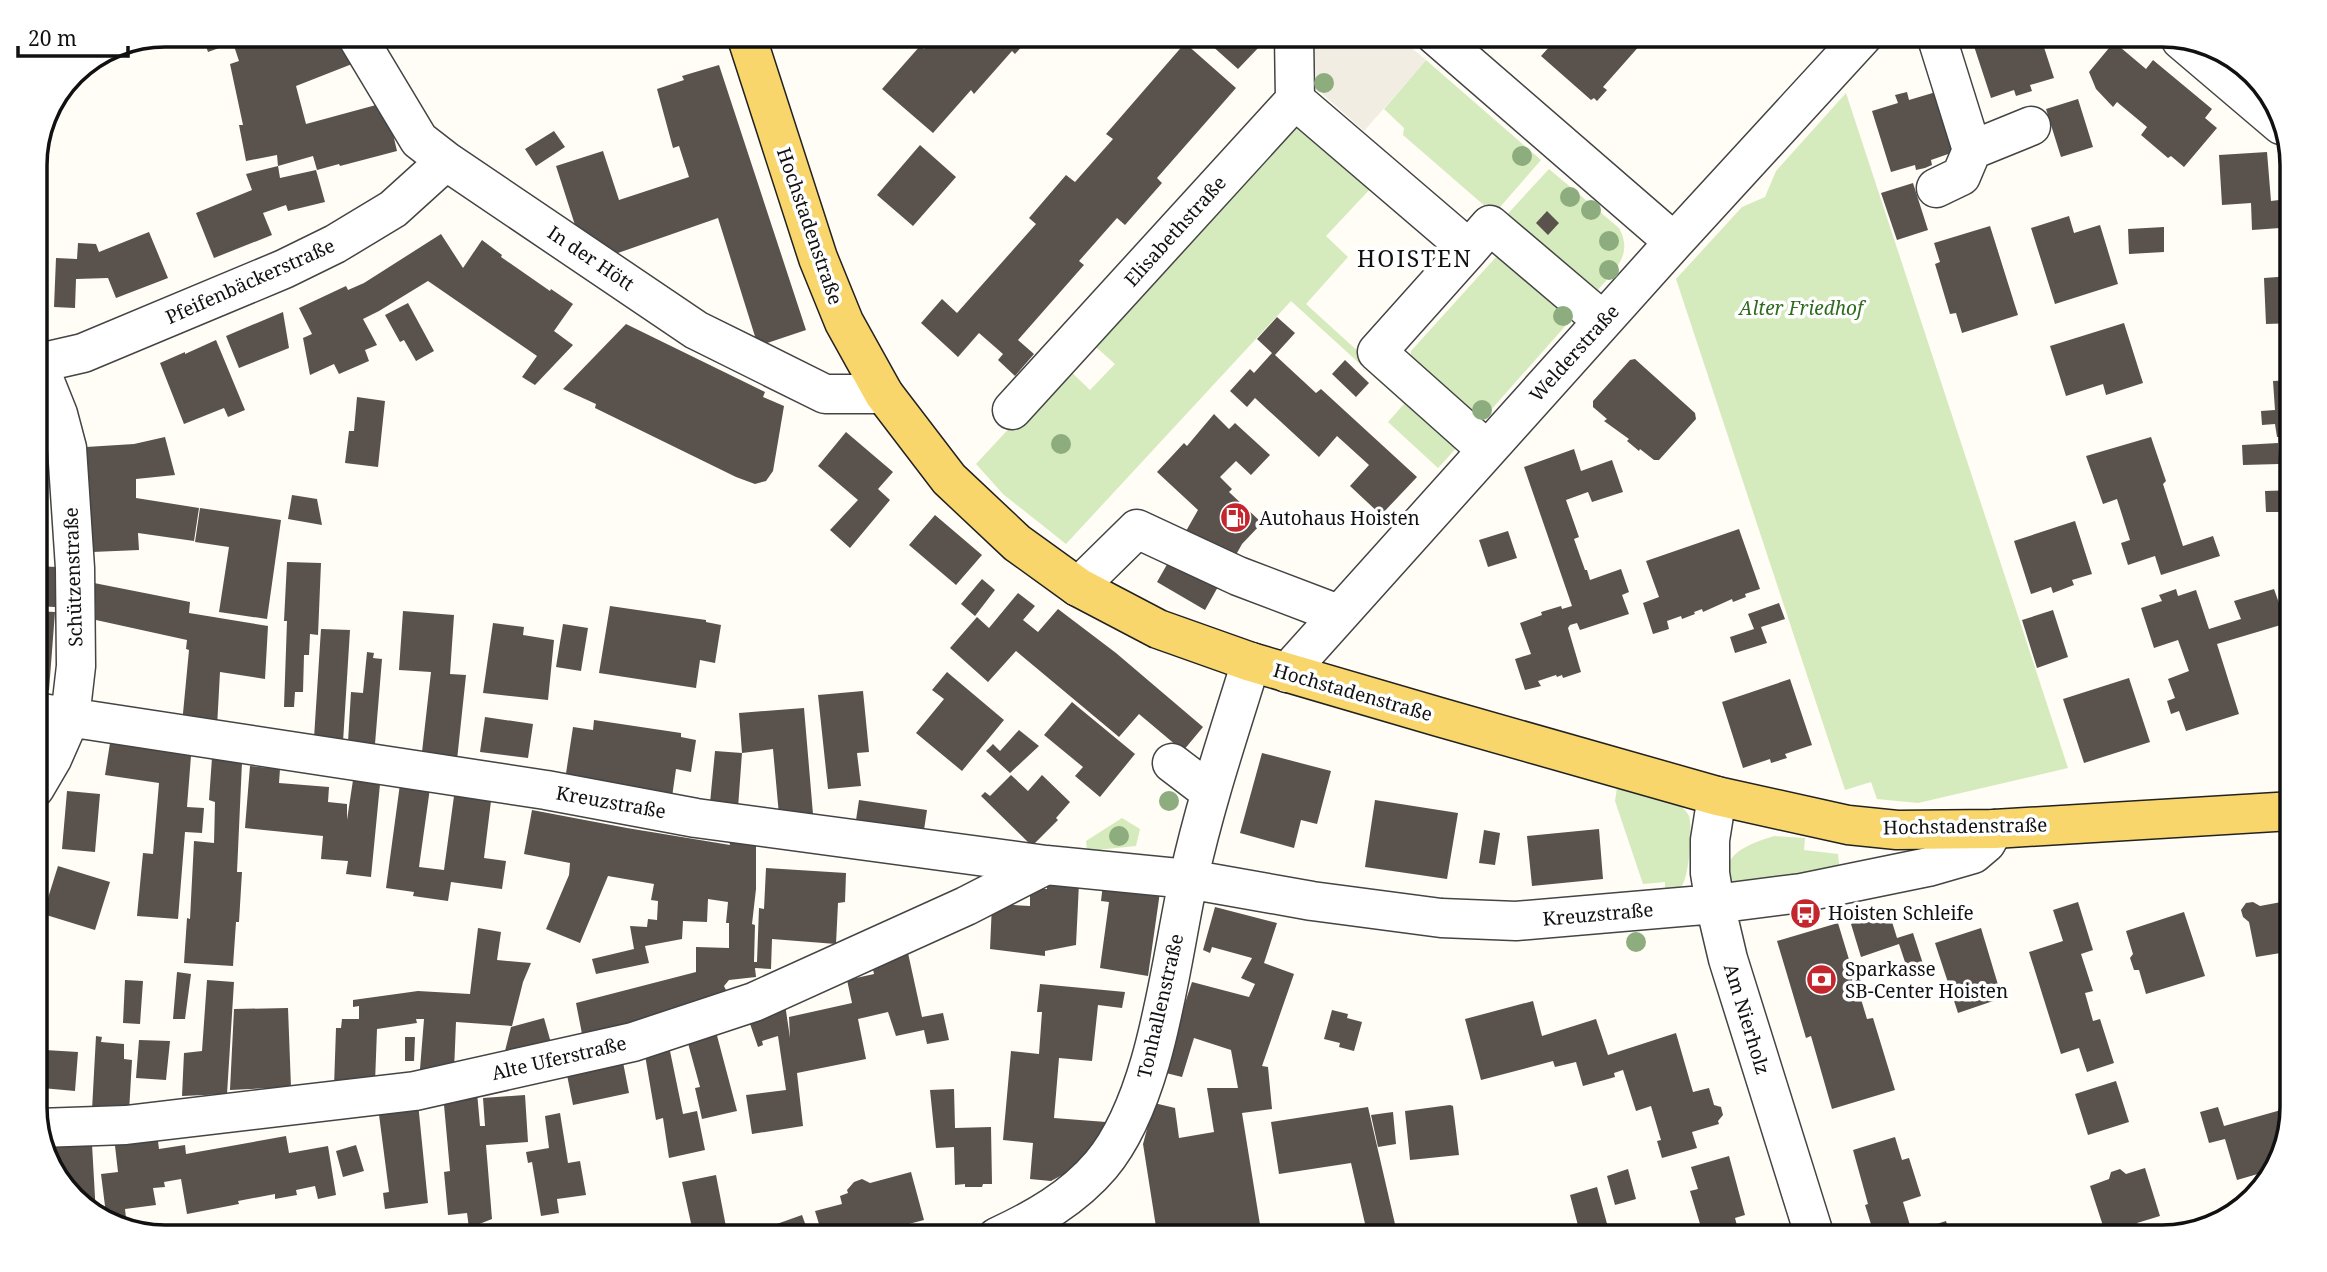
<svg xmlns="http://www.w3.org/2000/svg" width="2327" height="1272" font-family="'Noto Serif',serif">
  <rect width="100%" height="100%" fill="#fffdf5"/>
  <path fill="#d5ebbd" d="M1426,60L1541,160L1494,214L1403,135L1404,128L1384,109Z
    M1846,93L2068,768L1918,803L1877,799L1871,782L1845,790L1676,279L1742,207L1765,197L1776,171Z
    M1292,118L1372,187L1326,236L1348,257L1306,304L1460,444L1438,468L1388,422L1404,404L1291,301L1066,544L1003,494L976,464L1066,367L1090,390L1115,364L1088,340Z
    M1549,169L1619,228C1634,255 1614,271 1597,291L1501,221Z
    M1508,255L1575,315L1475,428L1410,368L1411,351L1496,257Z
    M1617,788L1677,804C1682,807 1686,810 1689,816C1693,828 1689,879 1681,887C1677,891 1671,892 1665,894V882L1643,884L1615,801Z
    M1122,818L1140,829L1136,846L1087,851L1086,841Z
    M1774,836L1805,838L1804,850L1838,854L1840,874L1725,895C1726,886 1726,875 1728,866C1733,848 1759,841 1774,836Z"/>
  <path fill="#f1ede2" d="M1311,35H1396L1426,60L1364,131L1318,90Z"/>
  <path fill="#5a524d" d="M202,35H292L295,42L317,35H336L352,64L296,86L306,124L376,105L393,134L397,151L340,166L339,164L317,170L313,156L278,166L277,155L246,161L239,125H243L230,64L239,61L233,43L208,52Z
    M937,35H1032L1015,54L1012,51L974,94L971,90L933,133L882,89L920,46L924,49Z
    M1200,35H1250L1261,45L1238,69Z
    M1560,35H1649L1603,87L1607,90L1597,101L1594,98L1591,100L1541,56Z
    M1978,35H2040L2054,78L2030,85L2032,91L2016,96L2014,90L1991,98L1971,37Z
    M2114,42L2146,69L2153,60L2212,109L2205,118L2217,128L2184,167L2171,156L2168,158L2141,135L2147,127L2117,102L2113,107L2096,89L2089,72Z
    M1185,43L1236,88L1157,178L1162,183L1125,225L1117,218L1079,261L1084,265L1018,340L1034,354L1015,376L998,360L1003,354L979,333L958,357L921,323L942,299L957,313L1036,224L1029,218L1066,175L1075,182L1113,139L1106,134Z
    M719,65L806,330L758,346L718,218L615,254L575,225L556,166L603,151L619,200L689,177L679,146L673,148L657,89L684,80L682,76Z
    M1907,92L1909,100L1936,92L1954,152L1931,160L1932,165L1925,168L1916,170L1915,165L1891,172L1872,111L1898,103L1895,95Z
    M2078,99L2093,147L2061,157L2046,109Z
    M554,131L565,147L536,166L525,149Z
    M920,145L956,177L913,226L877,195Z
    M2267,152L2271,201L2279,200L2280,228L2252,230L2251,203L2222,205L2219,155Z
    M278,166L280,178L316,170L325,202L288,211L286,205L263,213L272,235L214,258L196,213L252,190L246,174Z
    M1913,183L1928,230L1897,240L1881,193Z
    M1547,211L1559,223L1548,235L1536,223Z
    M2069,216L2074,233L2100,225L2118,284L2055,304L2031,228Z
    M1990,226L2018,315L1962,333L1956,313L1950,314L1935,264L1940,262L1934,243Z
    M2164,227V252L2129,254L2128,229Z
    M149,232L168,278L116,298L108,278L76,279L75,308L54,307L56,258L77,259L78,243L96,244L99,252Z
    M441,234L463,268L482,240L502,255L501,257L550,291L551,289L573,304L554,331L573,345L535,385L522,377L537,356L428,281L379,311L363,319L377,345L365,350L369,361L339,374L334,364L310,375L303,338L312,334L299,308L346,286L348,290L364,283Z
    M2292,276V323L2266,324L2264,278Z
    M35,280H41L42,328H35Z
    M408,303L434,351L416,361L404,340L400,342L385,315Z
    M283,312L289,348L239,368L226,336Z
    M1277,317L1295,333L1275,355L1316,393L1321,389L1417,477L1381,515L1350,486L1369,465L1337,436L1319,457L1255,398L1247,407L1230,391L1250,369L1254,373L1272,353L1257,339Z
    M2124,323L2143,383L2106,395L2103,384L2066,396L2050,346Z
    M626,324L765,392L763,397L784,406L773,471L766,481L755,484L736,477L595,408L596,404L563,389Z
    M216,340L245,410L228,417L224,408L184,424L160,363L185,352V354Z
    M1635,359L1695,413L1696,419L1659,460H1654L1640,449L1639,451L1627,441L1629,439L1604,421L1607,419L1593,407V401L1630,360Z
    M1345,360L1369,383L1356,397L1332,374Z
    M2292,380V436L2277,437L2275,424L2262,425L2261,411L2275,410L2273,381Z
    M357,397L385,401L378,467L345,463L349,431H354Z
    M1214,414L1229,429L1235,423L1270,455L1251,475L1236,461L1220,477L1232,489L1229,492L1262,523L1242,544L1205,610L1157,582L1198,510L1157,472L1184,443L1187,446Z
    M846,432L893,472L878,489L890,500L850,548L830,530L858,500L818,466Z
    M165,437L175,475L136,479V498L199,508L194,541L138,533L139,550L92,552L86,447L134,444Z
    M2151,437L2166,481L2163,484L2183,546L2213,536L2220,556L2161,575L2155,556L2128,565L2121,543L2130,540L2117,499L2103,504L2086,456Z
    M2278,443L2279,464L2243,465L2242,445Z
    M1574,449L1581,471L1612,460L1623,492L1592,502L1588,492L1566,500L1579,537L1574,539L1585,570H1587L1590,580L1621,569L1629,592L1622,595L1629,614L1580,630L1577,623L1570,625L1568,628L1581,672L1563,678L1562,675L1557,677L1556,675L1538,681L1541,686L1525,690L1515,659L1531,654L1520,623L1542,615L1541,612L1561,606L1562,609L1572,606L1524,467Z
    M35,451H40L37,487H35Z
    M2292,490V548H2284L2282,512H2266L2265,491Z
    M292,495L317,499L322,525L288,519Z
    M35,502H46L43,536H35Z
    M200,508L281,520L267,619L219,612L229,547L195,542Z
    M935,515L982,555L956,585L909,545Z
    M2075,521L2092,574L2072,580L2074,585L2053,593L2051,587L2031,594L2014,541Z
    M1739,529L1760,589L1745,594L1746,597L1733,602L1732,599L1703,612L1702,609L1694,612L1695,614L1682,619L1681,616L1667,621L1669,629L1653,634L1643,603L1659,597L1646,561Z
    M1508,531L1517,558L1488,567L1479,540Z
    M287,562L321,563L318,635L310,634L309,655H304L303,692H295L294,707H284L287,621H284Z
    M35,566L57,567L55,607L35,606Z
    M982,579L995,590L975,616L961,604Z
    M94,583L190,602L189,613L268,626L265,679L220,672L217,727L182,724L189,650L186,649L187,640L96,620Z
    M2176,589L2178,596L2196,590L2209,629L2241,619L2234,601L2274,589L2280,606L2292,602V647L2284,624L2217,644L2239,714L2186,731L2179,711L2171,714L2167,701L2175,698L2168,679L2189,671L2178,640L2154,648L2141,608L2162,601L2159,595Z
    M1018,593L1035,606L1023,620L1038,632L1058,609L1116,653L1203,727L1183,751L1139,714L1119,737L1016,651L988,682L950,648L977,617L989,628Z
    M1779,603L1785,619L1761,627L1767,643L1735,653L1730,637L1754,629L1748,614Z
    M610,606L706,620V622L721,625L715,663L700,660L696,688L599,673Z
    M2053,610L2068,657L2037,668L2022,620Z
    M35,611L55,612L49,690L42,695L35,694Z
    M403,611L454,615L450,674L466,675L457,760L422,752L431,672L399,670Z
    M493,623L524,627L523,635L554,640L548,700L483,693Z
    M563,624L588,628L581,671L556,667Z
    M321,629L350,630L343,742L314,738Z
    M2292,650V695H2291L2279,654Z
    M367,652L374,653L373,658L382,659L375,744L348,742L351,692L363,693Z
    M947,672L1004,720L962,771L916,733L944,699L932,690Z
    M2129,678L2150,742L2084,763L2063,699Z
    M1790,679L1812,745L1785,754L1787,758L1771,763L1770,759L1743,768L1722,702Z
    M863,691L869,752L857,753L861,786L828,789L818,695Z
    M1072,702L1135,754L1100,797L1075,776L1083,767L1044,735Z
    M804,708L813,814L779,815L773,749L742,753L738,808L710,803L715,751L742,753L739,713Z
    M485,717L533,724L528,758L480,752Z
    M594,720L681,733V737L696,740L691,772L676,769L672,797L565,780L573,727L593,730Z
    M1019,730L1039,746L1010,773L986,751L993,744L1000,751Z
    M110,743L191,756L187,807L204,808L202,833L185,832L178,919L137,916L143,853L153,854L159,783L105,775Z
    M1262,753L1331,771L1317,824L1301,820L1294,848L1240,833Z
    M212,758L242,762L237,872H242L239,922H236L233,966L184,963L187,918L190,919L194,841L214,843L215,802L209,800Z
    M250,766L280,769L279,783L329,787L328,802L347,804V820L353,780L380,784L371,877L346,874L348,861L321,859L323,836L245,828Z
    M1011,775L1028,791L1042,775L1070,802L1056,818L1058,820L1032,846L981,796L985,792L990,796Z
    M400,784L430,788L419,867L444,870L454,796L491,801L484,858L506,861L502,889L451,882L448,901L413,896L414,892L386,888Z
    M67,791L100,794L95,852L62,849Z
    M859,800L927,810L924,830L856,820Z
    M1375,800L1458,813L1447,879L1365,867Z
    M532,810L627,828L730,845L729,840L756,841V889L752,924L755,925L754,962H757L759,908L764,909L766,868L846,873L845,902L838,903L836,944L772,939L771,969L755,968L756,977L729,980L724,986L727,992L583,1039L576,1003L696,972V947L729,948V923H726L728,902L708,899L707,922L683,921L682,939L645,946L649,963L596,974L592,959L634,949L630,926L647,927L648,919L657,920L658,901L651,900L654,884L608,876L580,943L546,929L569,875L570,863L524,854Z
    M1599,829L1603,879L1532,886L1527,836Z
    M1484,830L1500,833L1495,865L1479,863Z
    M58,866L110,882L95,930L43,914Z
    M1047,882L1079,883L1076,945L1045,951V956L990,949L992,904L1030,906V889H1047Z
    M1103,884L1160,892L1148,976L1100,968L1109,902L1101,901Z
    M2292,900V951L2256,957L2249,922L2243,917L2241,910L2246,903L2253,902L2260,906Z
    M2078,902L2093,950L2081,954L2093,991L2085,993L2093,1021L2100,1019L2114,1063L2087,1072L2079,1048L2061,1054L2029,952L2063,941L2053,910Z
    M1215,907L1277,923L1264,963L1294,974L1262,1066L1268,1067L1272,1109L1242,1113L1262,1237H1232L1231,1230L1193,1237H1164L1163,1226L1156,1227L1143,1144L1154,1103L1175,1108L1179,1138L1214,1132L1207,1088H1238L1231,1050L1194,1038L1182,1077L1162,1072L1192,982L1249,997L1255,984L1241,978L1252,958L1212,947L1210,953L1203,950Z
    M1889,912L1897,938L1913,933L1925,970L1909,974L1899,944L1861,957L1851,924Z
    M2184,912L2205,976L2146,994L2139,970H2134L2130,958L2133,954L2126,931Z
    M1838,923L1867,1019L1873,1018L1895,1090L1832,1109L1811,1036L1806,1038L1777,941Z
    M478,928L501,932L497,960L531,963L523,982L512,1026L456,1022L454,1071L420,1069L424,1019H416L417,1023L377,1029L375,1083L334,1087L336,1028H341L342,1019H359V1006L353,1007V1000L418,991L470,994Z
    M1981,928L2002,998L1958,1013L1935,943Z
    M908,953L922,1017L943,1013L949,1040L927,1044L924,1030L896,1036L888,1012L858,1019L866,1059L797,1073L803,1126L752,1134L746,1095L786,1090L778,1036L762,1041L763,1045L758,1047L748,1018L785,1004L790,1038L789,1017L852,1003L847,980L874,974L871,961Z
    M177,972L191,974L185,1019H173Z
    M125,980L143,981L140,1024L123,1023Z
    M207,980L234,982L227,1094L182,1096L184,1053L202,1051Z
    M1040,984L1125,992L1122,1008L1098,1005L1092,1061L1059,1058L1054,1118L1106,1122L1091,1149L1064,1174L1051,1181L1030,1179L1033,1143L1003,1140L1011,1051L1039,1054L1042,1012H1037Z
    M1533,1001L1542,1036L1596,1019L1608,1055L1676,1033L1693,1092L1709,1088L1714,1105L1721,1107L1723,1115L1718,1121L1719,1124L1692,1132L1697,1148L1662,1158L1657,1141L1661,1140L1651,1106L1636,1111L1623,1070L1614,1073L1615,1077L1583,1086L1576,1062L1555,1067L1553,1061L1481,1080L1465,1019Z
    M288,1008L291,1087L230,1090L234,1009Z
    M1332,1010L1348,1014L1347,1018L1362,1022L1354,1051L1339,1047L1340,1043L1324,1039Z
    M544,1018L551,1043L503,1059L511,1027Z
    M715,1028L737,1111L702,1119L695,1088L700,1087L686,1036Z
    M96,1036L102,1037L101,1042L124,1044V1059L132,1060L129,1112L92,1110Z
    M405,1037H415L414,1061H405Z
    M139,1040L170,1041L166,1080L136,1078Z
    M45,1050L78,1052L75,1091L42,1088Z
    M670,1051L683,1114L697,1111L705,1150L669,1158L663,1118L656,1120L645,1055Z
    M622,1057L629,1093L573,1105L566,1070Z
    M2116,1081L2129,1122L2088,1135L2075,1094Z
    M954,1089L955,1128L991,1127L992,1184H983L982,1187H965V1184L955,1185L954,1147L936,1148L930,1090Z
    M477,1092L480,1126H485L483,1098L525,1095L528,1142L486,1145L492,1219L469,1228L467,1213L448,1215L444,1172L450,1171L443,1094Z
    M418,1103L428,1203L385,1209L383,1193L389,1192L378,1107Z
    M1450,1105L1453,1106L1459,1155L1410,1160L1405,1111Z
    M1368,1107L1395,1224L1366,1228L1351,1163L1279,1174L1271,1122Z
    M2218,1107L2224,1126L2281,1110L2286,1129L2275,1169L2237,1180L2225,1139L2209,1143L2200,1112Z
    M1393,1112L1396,1144L1378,1147L1371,1115Z
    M560,1113L568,1163L580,1161L586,1195L557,1199L559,1213L541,1216L532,1162L528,1163L526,1152L549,1148L545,1116Z
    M157,1134L159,1149L185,1145L186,1154L286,1136L289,1153L328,1146L336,1195L318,1199L315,1186L296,1190L297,1195L275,1199V1194L238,1201L239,1204L187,1214L181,1179L164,1182L165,1187L153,1188L156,1205L125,1209L127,1227L107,1222L101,1174L118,1172L114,1137Z
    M1895,1137L1902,1160L1909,1158L1921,1196L1903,1202L1912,1232L1946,1221L1951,1237H1875L1865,1205L1868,1204L1853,1150Z
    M43,1141L92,1144L96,1215L53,1172Z
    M356,1145L364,1171L343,1177L336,1151Z
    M1729,1156L1745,1215L1735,1218L1740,1237H1704L1690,1191L1698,1189L1691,1167Z
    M2145,1168L2160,1216L2137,1223L2141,1237H2103L2101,1233L2105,1232L2090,1186L2109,1179L2111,1172L2120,1169L2126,1174Z
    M1628,1169L1636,1199L1615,1205L1607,1176Z
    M911,1172L924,1220L901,1226L903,1233L888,1237H886L884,1231L863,1237H860L859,1235L851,1237H823L815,1211L842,1204L840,1196L848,1193L847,1190L854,1182L862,1179L870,1183Z
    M716,1175L728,1237H694L682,1182Z
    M1597,1187L1609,1231L1581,1237L1570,1195Z
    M802,1215L810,1237H755L754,1232Z"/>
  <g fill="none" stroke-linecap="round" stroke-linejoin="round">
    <defs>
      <path id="minor" d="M356,35L419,140L446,161L696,330L825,394H884
        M1435,35L1674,242
        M1936,35L1972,150
        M2181,40L2281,125
        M1295,100L1469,249L1490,225L1603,321
        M1936,188L1961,176L1972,150L2031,126
        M1469,249L1377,352L1487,450
        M35,364L83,353L284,269L335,244L393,209L446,161
        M1012,410L1295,100L1294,35
        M1078,587L1137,529L1238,576L1338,614
        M1287,673L1674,242L1864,35
        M35,712L546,790L696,818L1046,865L1188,879L1312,901L1441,918L1516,921L1715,904L1801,893L1928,867L1973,854L1986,843L1994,829
        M1172,763L1210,792
        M35,788L52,759L70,718L76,666L75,568L67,448L58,414L38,364
        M1717,796L1710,840V873L1715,904L1728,959L1815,1237
        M39,1128L126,1125L415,1091L633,1042L754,1002L966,906L1046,865
        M997,1237C1036,1219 1073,1198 1101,1165C1158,1097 1170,962 1189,877C1205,804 1229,733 1251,662"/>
      <path id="major" d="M746,35L818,258L844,322L884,394L949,479L1017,543L1078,587L1158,629L1251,662L1439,717L1717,796L1848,825L1897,830L1994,829L2292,811"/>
    </defs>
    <use href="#minor" stroke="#444" stroke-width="41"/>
    <use href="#major" stroke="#222" stroke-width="41"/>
    <use href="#minor" stroke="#fff" stroke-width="38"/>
    <use href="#major" stroke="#f9d66b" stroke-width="38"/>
  </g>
  <g fill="#8dad7f">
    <circle cx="1324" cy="83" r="10"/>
    <circle cx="1522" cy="156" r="10"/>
    <circle cx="1570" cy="197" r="10"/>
    <circle cx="1591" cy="210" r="10"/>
    <circle cx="1609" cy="241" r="10"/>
    <circle cx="1609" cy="270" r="10"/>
    <circle cx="1563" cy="316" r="10"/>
    <circle cx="1482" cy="410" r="10"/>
    <circle cx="1061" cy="444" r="10"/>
    <circle cx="1169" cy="801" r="10"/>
    <circle cx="1119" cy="836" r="10"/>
    <circle cx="1636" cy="942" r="10"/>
  </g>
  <defs>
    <symbol id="fuel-disc" viewBox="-11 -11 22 22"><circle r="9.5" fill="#c4262e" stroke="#fff"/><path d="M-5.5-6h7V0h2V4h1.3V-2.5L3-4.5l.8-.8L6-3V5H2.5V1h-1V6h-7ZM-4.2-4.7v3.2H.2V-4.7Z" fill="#fff"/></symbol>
    <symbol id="bus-disc" viewBox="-11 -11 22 22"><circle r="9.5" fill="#c4262e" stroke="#fff"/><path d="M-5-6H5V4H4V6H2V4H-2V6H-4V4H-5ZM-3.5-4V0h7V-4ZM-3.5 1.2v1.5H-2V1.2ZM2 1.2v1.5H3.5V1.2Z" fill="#fff"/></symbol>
    <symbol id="bank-disc" viewBox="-11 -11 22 22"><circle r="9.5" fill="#c4262e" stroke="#fff"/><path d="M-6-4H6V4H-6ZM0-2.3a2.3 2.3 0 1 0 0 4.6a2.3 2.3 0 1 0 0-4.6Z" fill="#fff"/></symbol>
  </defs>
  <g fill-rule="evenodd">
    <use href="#fuel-disc" x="1218" y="500" width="35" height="35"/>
    <use href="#bus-disc" x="1788" y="896" width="35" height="35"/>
    <use href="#bank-disc" x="1804" y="962" width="35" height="35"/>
  </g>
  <g text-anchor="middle" stroke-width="7" stroke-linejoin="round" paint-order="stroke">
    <g font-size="19" fill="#111" stroke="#fff">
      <text transform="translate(810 226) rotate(71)" y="7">Hochstadenstraße</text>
      <text transform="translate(1175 231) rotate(-48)" y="7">Elisabethstraße</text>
      <text transform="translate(591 258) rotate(34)" y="7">In der Hött</text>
      <text transform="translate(250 281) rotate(-24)" y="7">Pfeifenbäckerstraße</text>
      <text transform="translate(1574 353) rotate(-48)" y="7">Welderstraße</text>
      <text transform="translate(73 577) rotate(-92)" y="7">Schützenstraße</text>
      <text transform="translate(1353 692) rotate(16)" y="7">Hochstadenstraße</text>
      <text transform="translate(611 802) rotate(10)" y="7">Kreuzstraße</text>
      <text transform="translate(1965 826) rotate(-1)" y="7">Hochstadenstraße</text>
      <text transform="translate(1598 914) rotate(-5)" y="7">Kreuzstraße</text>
      <text transform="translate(1160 1006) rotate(-77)" y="7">Tonhallenstraße</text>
      <text transform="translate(1747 1019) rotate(73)" y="7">Am Nierholz</text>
      <text transform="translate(559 1058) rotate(-13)" y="7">Alte Uferstraße</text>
    </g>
    <g font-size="19" font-style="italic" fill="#2f6b1f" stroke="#fff">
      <text x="1801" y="315">Alter Friedhof</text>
    </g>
    <g font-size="19" fill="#111" stroke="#fff" text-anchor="start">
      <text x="1259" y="525">Autohaus Hoisten</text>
      <text x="1828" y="920">Hoisten Schleife</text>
      <text x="1845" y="976">Sparkasse<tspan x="1845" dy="22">SB-Center Hoisten</tspan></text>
    </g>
    <g font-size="23" letter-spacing="2" fill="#111" stroke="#fff">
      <text x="1415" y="267">HOISTEN</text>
    </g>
  </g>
  <path d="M0 0H2327V1272H0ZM165 47H2162A118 118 0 0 1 2280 165V1107A118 118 0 0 1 2162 1225H165A118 118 0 0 1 47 1107V165A118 118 0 0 1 165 47Z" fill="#fff" fill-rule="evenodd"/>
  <path fill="none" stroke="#111" stroke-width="3.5" d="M165 47H2162A118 118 0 0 1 2280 165V1107A118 118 0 0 1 2162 1225H165A118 118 0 0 1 47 1107V165A118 118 0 0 1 165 47Z"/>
  <path d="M18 46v10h110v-10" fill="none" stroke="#111111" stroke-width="3.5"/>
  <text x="28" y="46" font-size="21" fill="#111111" stroke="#ffffff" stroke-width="5" paint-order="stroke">20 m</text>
</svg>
